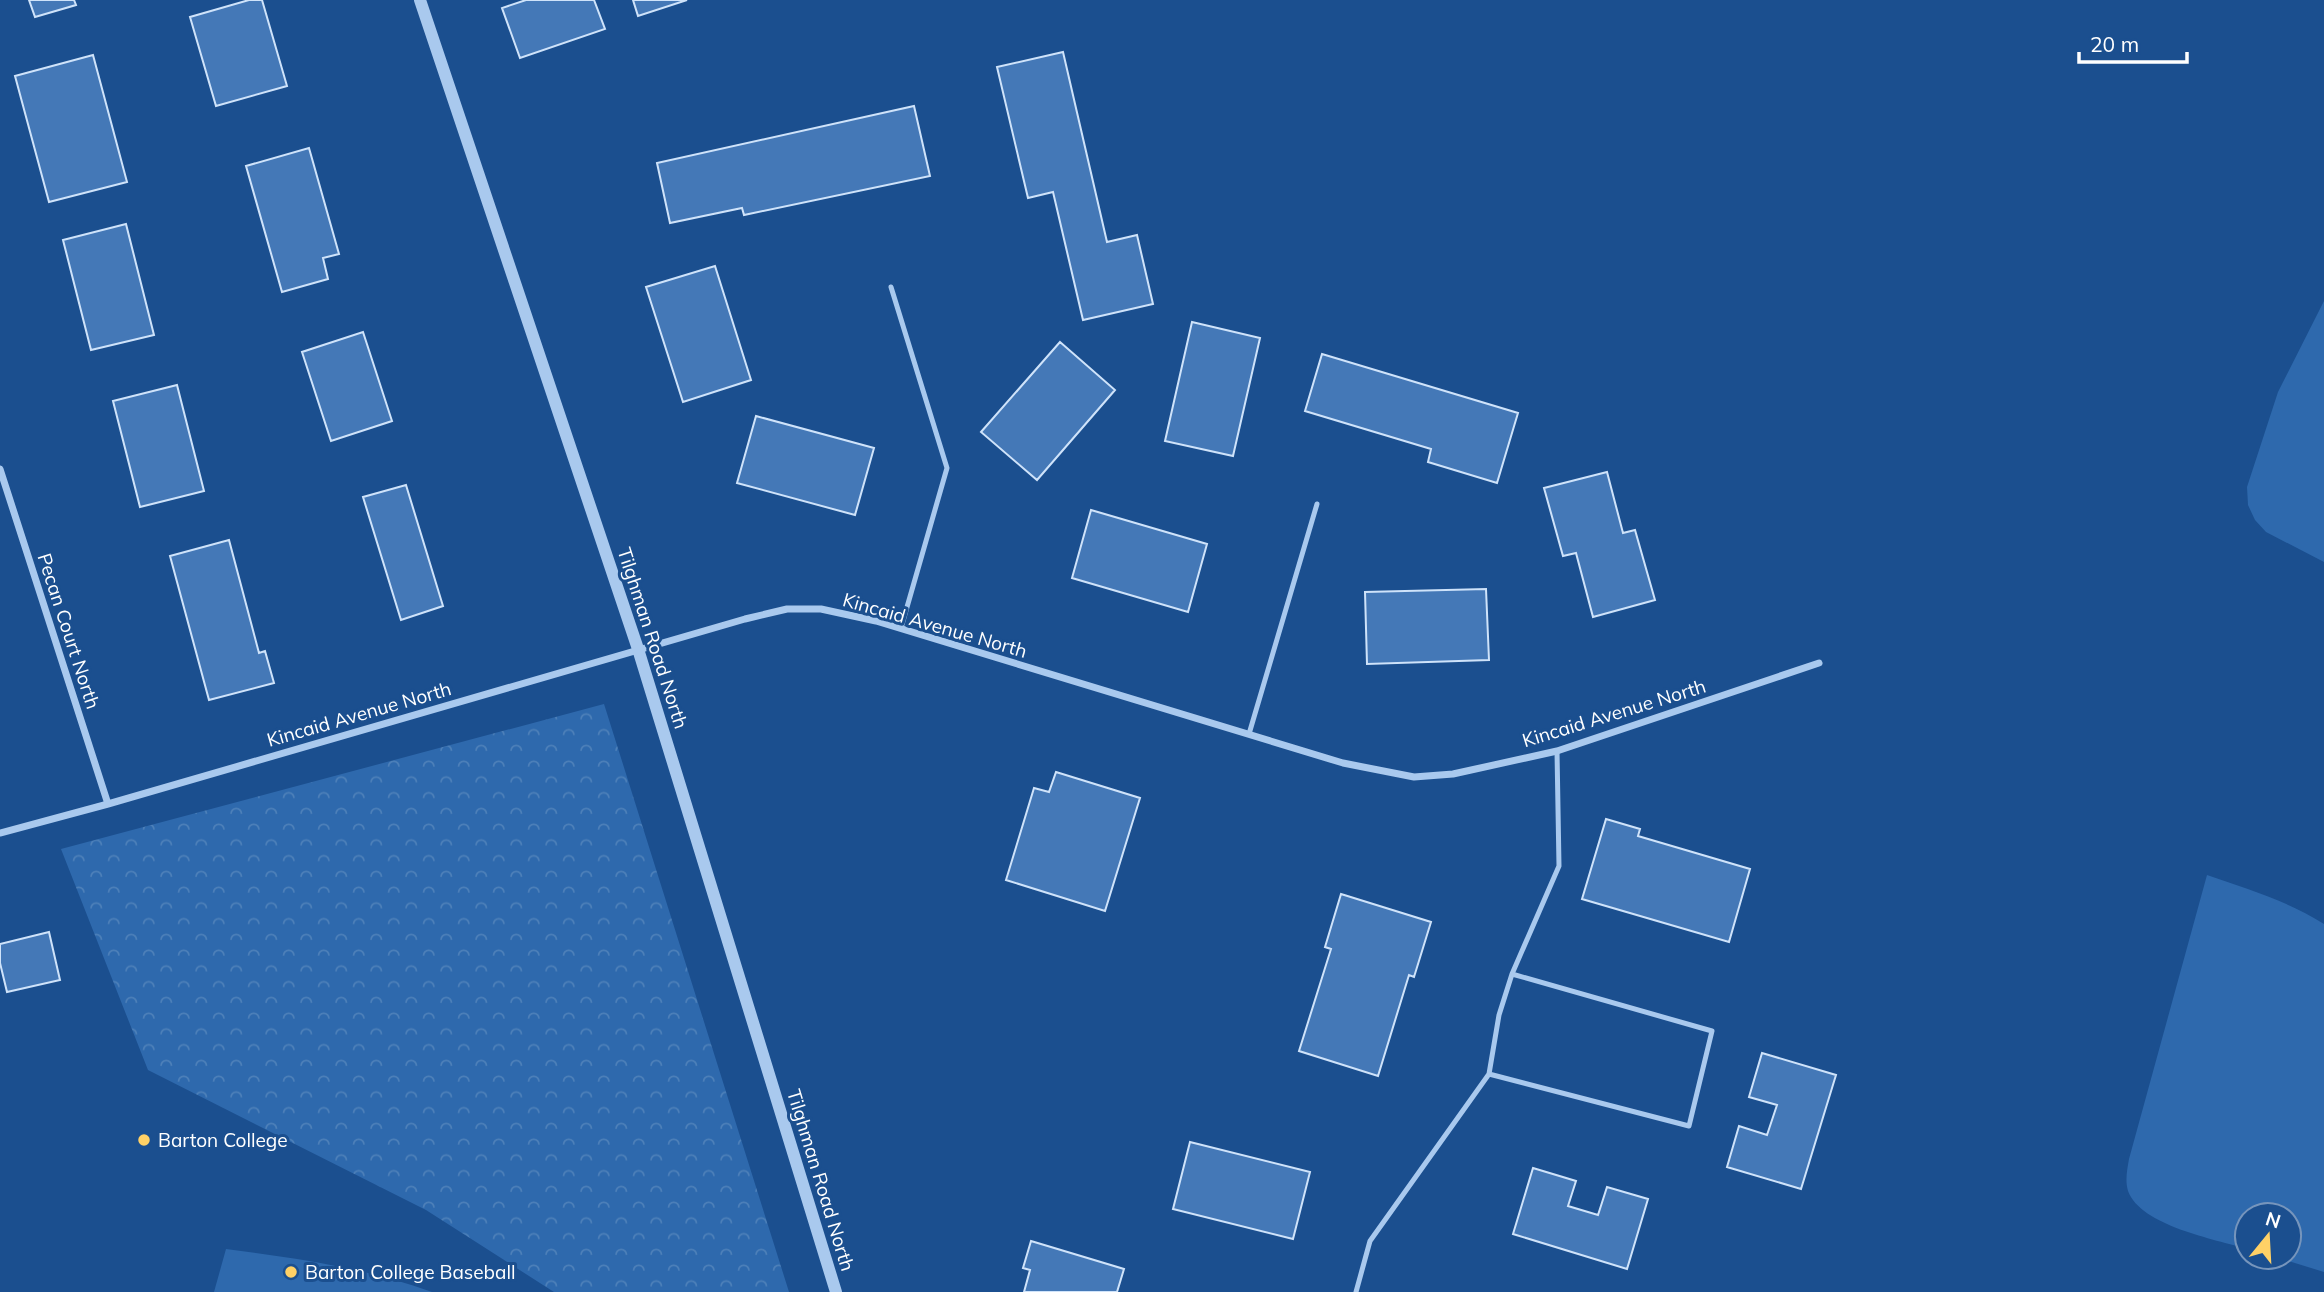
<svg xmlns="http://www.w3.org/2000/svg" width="2324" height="1292" font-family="Mulish,sans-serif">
  <defs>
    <pattern id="forest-crowns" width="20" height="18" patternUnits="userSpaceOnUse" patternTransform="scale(1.75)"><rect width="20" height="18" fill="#2e69ad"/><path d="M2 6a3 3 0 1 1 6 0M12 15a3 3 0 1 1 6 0" fill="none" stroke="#4d80b9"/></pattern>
  </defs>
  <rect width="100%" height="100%" fill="#1b4f8f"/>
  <path fill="url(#forest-crowns)" d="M604,704L789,1292H554L426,1210L148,1070L61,849Z"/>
  <path fill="#2e69ad" d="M2324,301V562L2266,532L2255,520L2248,505L2247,487L2278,392Z
    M2207,875C2247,889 2288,901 2324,924V1272L2275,1257H2289V1215H2247V1249C2215,1239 2141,1226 2128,1191C2125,1181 2127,1170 2129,1159Z
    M226,1249C296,1258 366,1268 432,1292H214Z"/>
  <path fill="#4478b7" stroke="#cfe3fa" stroke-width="2" d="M29,0H74L76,5L35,17Z
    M249,0H262L287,86L216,106L190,17Z
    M526,0H594L605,29L520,58L502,8Z
    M633,0H687L638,16Z
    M1063,52L1107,242L1137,235L1153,304L1083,320L1053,192L1028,198L997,67Z
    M93,55L127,182L49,202L15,76Z
    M914,106L930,176L744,215L742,208L670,223L657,163Z
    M309,148L339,254L323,258L328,279L282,292L246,166Z
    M126,224L154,335L91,350L63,240Z
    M715,266L751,380L683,402L646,287Z
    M1192,322L1260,338L1233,456L1165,441Z
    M363,332L392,421L331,441L302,352Z
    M1060,342L1115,390L1037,480L981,432Z
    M1322,354L1518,413L1497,483L1428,462L1431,449L1305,411Z
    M177,385L204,491L140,507L113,401Z
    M756,416L874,448L855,515L737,483Z
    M1607,472L1623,533L1635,530L1655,600L1593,617L1576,553L1563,556L1544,488Z
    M406,485L443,606L401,620L363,497Z
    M1091,510L1207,544L1188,612L1072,578Z
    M229,540L259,653L265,651L274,683L209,700L170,556Z
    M1486,589L1489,660L1367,664L1365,592Z
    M1056,772L1140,798L1105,911L1006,880L1034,788L1049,792Z
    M1606,819L1640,829L1638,836L1750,869L1729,942L1582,899Z
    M1341,894L1431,922L1414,977L1409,975L1378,1076L1299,1051L1331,949L1325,947Z
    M49,932L60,980L7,992L0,963V944Z
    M1762,1053L1836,1075L1801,1189L1727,1167L1739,1126L1767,1135L1777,1105L1749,1097Z
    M1190,1142L1310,1172L1293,1239L1173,1209Z
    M1533,1168L1576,1181L1568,1206L1598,1215L1607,1187L1648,1199L1627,1269L1513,1234Z
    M1031,1241L1124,1269L1117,1292H1024L1030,1270L1023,1268Z"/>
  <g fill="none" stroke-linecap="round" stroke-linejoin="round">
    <path stroke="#a9c9ee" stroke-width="5" d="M891,287L947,468L901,628
      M1249,734L1317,504
      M1512,974L1712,1031L1689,1126L1489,1074L1499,1015L1512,974L1559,866L1557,751
      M1356,1292L1370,1241L1489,1074"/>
    <path stroke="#a9c9ee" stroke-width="7" d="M0,469L108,804
      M0,833L108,804L745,619L787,609H821L876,621L1343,763L1414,777L1453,774L1557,751L1819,663"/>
    <path stroke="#a9c9ee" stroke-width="12" d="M420,0L638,649L836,1292"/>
  </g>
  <g fill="#ffd166" stroke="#1b4f8f" stroke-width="2.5">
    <circle cx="144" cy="1140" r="7"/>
    <circle cx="291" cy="1272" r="7"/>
  </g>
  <g text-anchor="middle" stroke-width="6" stroke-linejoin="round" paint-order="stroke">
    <g font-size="19" fill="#fff" stroke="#1b4f8f">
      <text transform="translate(935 625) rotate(16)" y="7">Kincaid Avenue North</text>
      <text transform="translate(69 631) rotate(72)" y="7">Pecan Court North</text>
      <text transform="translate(653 638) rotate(72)" y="7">Tilghman Road North</text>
      <text transform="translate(1614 713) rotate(-17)" y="7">Kincaid Avenue North</text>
      <text transform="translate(359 714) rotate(-16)" y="7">Kincaid Avenue North</text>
      <text transform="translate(821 1180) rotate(73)" y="7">Tilghman Road North</text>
    </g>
    <g font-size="19" fill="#fff" stroke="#1b4f8f" text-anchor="start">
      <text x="158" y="1147">Barton College</text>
      <text x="305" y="1279">Barton College Baseball</text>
    </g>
  </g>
  <g transform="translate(2268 1236) rotate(18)"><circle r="33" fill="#1b4f8f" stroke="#7695bc" stroke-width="2"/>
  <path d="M0-5L12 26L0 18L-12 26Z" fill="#ffd166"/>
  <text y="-10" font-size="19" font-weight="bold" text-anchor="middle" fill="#ffffff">N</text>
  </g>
  <path d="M2079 52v10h108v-10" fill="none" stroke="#ffffff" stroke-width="3.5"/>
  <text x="2090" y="52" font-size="21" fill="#ffffff" stroke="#1b4f8f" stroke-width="5" paint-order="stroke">20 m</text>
</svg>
